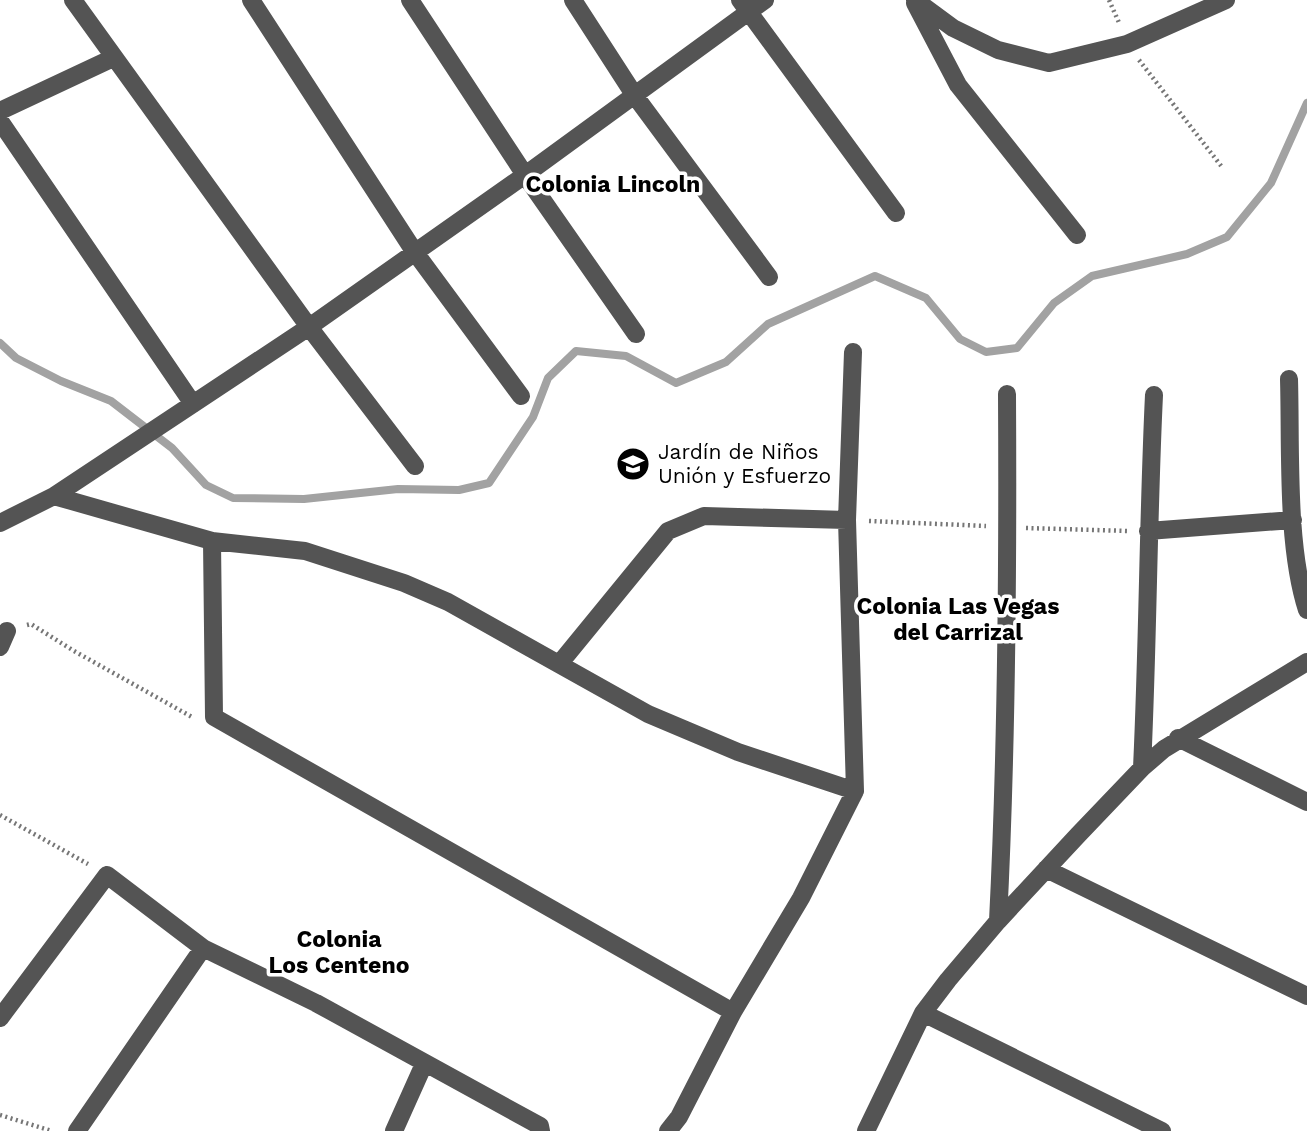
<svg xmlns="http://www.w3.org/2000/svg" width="1307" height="1131" font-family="'Work Sans',sans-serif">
  <rect width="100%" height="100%" fill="#fff"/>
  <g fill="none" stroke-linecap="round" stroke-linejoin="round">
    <path stroke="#a2a2a2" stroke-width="8" d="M0,343L16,358L61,381L111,401L172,448L206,485L233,498L304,499L398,489L459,490L489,483L533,417L548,378L576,351L626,356L676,383L726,362L768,324L875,276L926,298L960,339L986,352L1017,348L1054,303L1092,276L1187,254L1227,237L1271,183L1307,103"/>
    <path stroke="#767676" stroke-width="4.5" stroke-dasharray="2 3.5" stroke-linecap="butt" d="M1109,0L1120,25
      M1139,60L1222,167
      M869,521L986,526
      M1026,528L1129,531
      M27,625L31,624L74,651L192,717
      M0,815L88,864
      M0,1115L52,1131"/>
    <path stroke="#545454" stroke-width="18" d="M73,0L309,327L415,466
      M251,0L414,251L521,396
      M410,0L525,175L636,334
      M573,0L635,96L769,277
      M740,0L896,213
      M915,0L953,28L998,50L1049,63L1127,44L1226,0
      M915,3L958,85L1077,235
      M0,111L113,58
      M0,121L193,404
      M1289,379C1291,448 1286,545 1307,610
      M54,496L212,541L305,551L404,583L448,602L648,714L738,752L855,791
      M0,523L54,496L309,327L525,175L765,0
      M1148,531L1293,520
      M212,541L214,717L733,1012
      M0,647L7,631
      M560,663L668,531L704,516L847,520
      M1178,738L1307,802
      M1142,768C1148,643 1148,519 1154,395
      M1046,869L1307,996
      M998,921C1007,745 1008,569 1007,394
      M923,1013L1162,1131
      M0,1018L107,875L203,948L316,1003L540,1126L541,1131
      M77,1131L203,948
      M394,1131L424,1064
      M668,1131L679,1117L733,1012L801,898L855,791L847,520L853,352
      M866,1131L923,1013L948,980L998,921L1078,835L1142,768L1164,749L1307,662"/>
  </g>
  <defs>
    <symbol id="school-disc" viewBox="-11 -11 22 22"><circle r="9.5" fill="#000" stroke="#fff"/><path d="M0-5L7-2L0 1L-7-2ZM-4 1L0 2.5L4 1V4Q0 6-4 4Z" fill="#fff"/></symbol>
  </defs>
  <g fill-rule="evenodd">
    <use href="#school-disc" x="614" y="445" width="38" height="38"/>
  </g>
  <g text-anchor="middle" stroke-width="7" stroke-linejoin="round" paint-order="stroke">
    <g font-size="21" fill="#000" stroke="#fff" text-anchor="start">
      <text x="658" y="459">Jardín de Niños<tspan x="658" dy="24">Unión y Esfuerzo</tspan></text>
    </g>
    <g font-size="23" font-weight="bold" fill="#000" stroke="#fff">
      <text x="613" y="192">Colonia Lincoln</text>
      <text x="958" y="614">Colonia Las Vegas<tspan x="958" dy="26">del Carrizal</tspan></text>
      <text x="339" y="947">Colonia<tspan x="339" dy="26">Los Centeno</tspan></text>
    </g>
  </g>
</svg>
